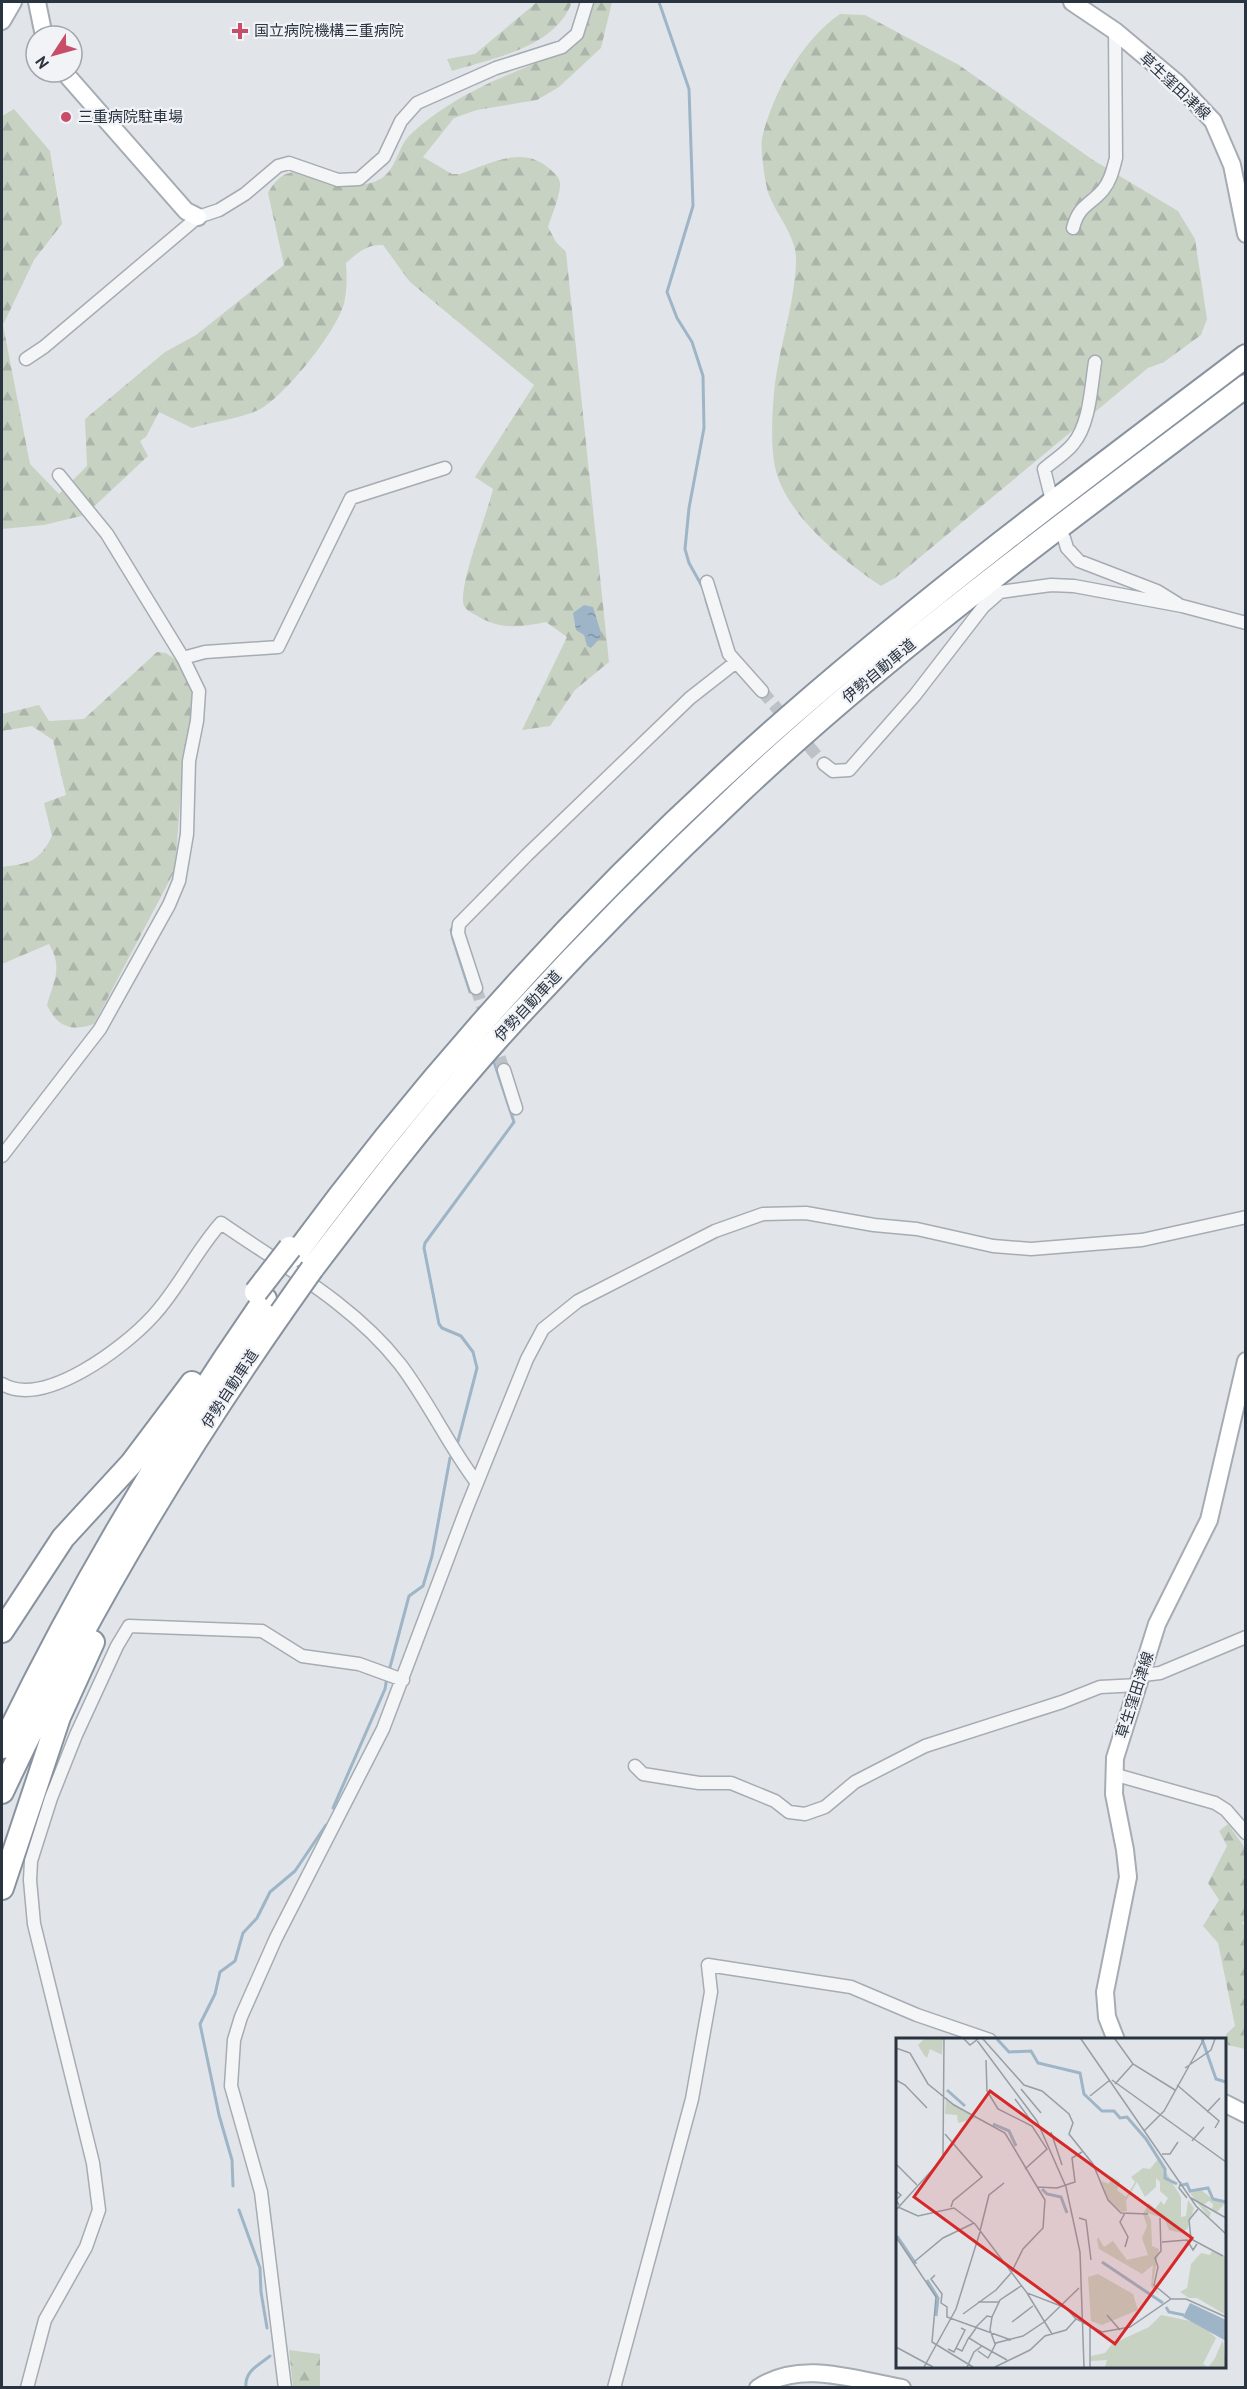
<svg xmlns="http://www.w3.org/2000/svg" width="1247" height="2389" font-family="'PT Sans','Noto Sans JP',sans-serif">
  <defs>
    <pattern id="forest-firs" width="22" height="20" patternUnits="userSpaceOnUse" patternTransform="scale(1.5)"><rect width="22" height="20" fill="#c8d2c3"/><path d="M5 1l3.5 6h-7zM16 11l3.5 6h-7z" fill="#acb5a9"/></pattern>
    <pattern id="water-ripples" width="26" height="14" patternUnits="userSpaceOnUse" patternTransform="scale(1.5)"><rect width="26" height="14" fill="#9eb5c7"/><path d="M2 4q2-2 4 0t4 0M15 11q2-2 4 0t4 0" fill="none" stroke="#8194a3"/></pattern>
  </defs>
  <rect width="100%" height="100%" fill="#e1e5e9"/>
  <path fill="url(#forest-firs)" d="M537,2H572C555,48 493,58 452,71L447,59L475,54Z
    M590,2H612L601,48L559,87L537,100L477,110L454,118L423,157L452,174H460C491,163 524,144 551,170C556,175 561,179 560,186C559,199 552,214 548,227L556,242L566,252L609,662L575,690L550,726L522,730L567,637L546,622C521,627 502,630 479,617C474,614 467,611 464,606C457,588 488,512 493,489L475,477L534,385L410,282L383,245C368,244 358,252 346,263C347,277 347,290 344,304C335,333 288,392 262,408C245,418 211,422 192,428L159,412L146,437L140,441L148,456L85,515L44,525L2,529V116L14,109L50,151L62,224L34,260L3,325L30,464L59,494L87,466L85,419L165,352L196,335L284,265L268,193C275,181 282,172 297,172C323,178 356,194 382,178C396,169 398,147 409,136C455,92 513,73 570,49Z
    M840,14L865,15L959,65L1093,160L1178,211L1195,239L1207,319L1201,335L1164,362L1148,368L895,578L881,586C842,560 780,511 774,461C771,441 772,414 774,393C778,350 794,308 796,263C798,237 776,216 768,192C765,183 760,147 762,138C773,93 801,41 840,14Z
    M157,652L166,653L179,662L192,685L194,718L183,764L175,870L94,1024C72,1032 57,1027 47,1005C54,980 63,968 49,944L2,964V867C30,863 38,863 52,836L44,803L66,795L53,740L32,726L2,731V714L39,705L49,721L84,719Z
    M1228,1824L1245,1848L1246,1920L1242,1923L1246,1927L1245,2049L1228,2045L1226,2034L1235,2026L1218,1943L1203,1926L1219,1900L1208,1883L1227,1846L1219,1831Z
    M289,2350L320,2354V2387H293Z"/>
  <path fill="url(#water-ripples)" d="M584,605L593,607L602,636L591,648L587,646L584,635L576,630L573,613Z"/>
  <g fill="none" stroke-linecap="round" stroke-linejoin="round">
    <path stroke="#9eb5c7" stroke-width="3" d="M659,2L689,89L693,206L667,292L677,318L692,342L703,376L704,428L689,508L685,549L689,563L703,588
      M706,600L723,654
      M455,923L451,930L453,939L470,992
      M457,1445L477,1368L473,1352L461,1336L442,1328L439,1324L424,1248L425,1243L514,1122L493,1059
      M389,1671L409,1596L423,1586L432,1556L450,1458
      M333,1808L385,1689L387,1677
      M233,2186L232,2160L219,2115L200,2024L215,1994L220,1972L235,1961L243,1933L257,1918L270,1892L295,1871L326,1825
      M239,2210L260,2268L261,2292L267,2328
      M246,2388C244,2371 259,2365 270,2356"/>
    <path stroke="#bcc2c7" stroke-width="12" stroke-dasharray="12 6" stroke-linecap="butt" d="M762,691L824,764
      M476,988L487,1021
      M494,1040L504,1070"/>
    <defs>
      <path id="street" d="M1073,228C1079,205 1089,206 1103,190C1111,180 1113,169 1116,158L1115,31
        M26,359L44,347L198,217L219,210L245,194L278,166L289,163L338,180L359,179L384,157L401,121L417,103L496,68L562,47L577,34L587,2
        M1050,493L1044,469C1053,461 1065,454 1073,444C1090,424 1091,387 1095,362
        M1064,538L1067,548L1079,561L1157,591L1178,604
        M707,582L729,654L762,691
        M183,658L205,652L278,647L351,498L445,468
        M824,764L833,771L849,770L915,695L983,607L1000,592L1051,585L1074,586L1182,606L1246,623
        M476,988L458,933L459,924L527,855L690,698L736,662
        M504,1070L516,1108
        M2,1156L100,1029L169,905L179,881L187,834L189,761L197,721L199,691L183,658L107,534L59,475
        M2,1384C44,1409 125,1347 153,1316C179,1288 195,1252 221,1223C283,1266 353,1304 400,1364C429,1402 448,1445 477,1483
        M1143,1675L1160,1673L1246,1637
        M635,1766L643,1774L699,1783H731L775,1801L789,1812L805,1814L825,1807L855,1782L925,1746L1062,1702L1100,1687L1139,1685
        M1113,1774L1215,1803L1226,1810L1246,1833
        M27,2388L45,2320L86,2247L99,2210L93,2163L34,1924L30,1880L31,1861L51,1798L76,1735L117,1646L129,1626L262,1631L302,1656L359,1664L403,1680
        M285,2388L261,2192L231,2086L234,2040L241,2017L276,1938L383,1729L466,1510L527,1359L543,1329L578,1301L715,1231L763,1214L806,1213L874,1225L917,1229L993,1246L1031,1249L1142,1240L1246,1217
        M614,2388L692,2099L711,1992L708,1965L851,1987L917,2015L990,2040"/>
      <path id="secondary" d="M37,2L44,36
        M1072,2L1115,31L1177,83L1213,121L1232,165L1246,234
        M2,21L13,2
        M64,72L186,211L198,217
        M1116,2040L1107,2017L1105,1992L1128,1877L1125,1850L1114,1794L1115,1758L1157,1624L1209,1520L1246,1361
        M1224,2103L1246,2114
        M758,2388C800,2359 856,2380 902,2388"/>
      <path id="highway" d="M295,1255C440,1058 606,877 790,716C936,589 1091,473 1246,356
        M312,1269C372,1190 433,1111 499,1037C576,952 657,870 740,792C897,644 1074,516 1246,386
        M2,1631L63,1538L131,1464L192,1383
        M2,1747C77,1591 166,1442 265,1299
        M2,1792C80,1625 175,1465 281,1313
        M2,1888L59,1717L93,1642"/>
    </defs>
    <use href="#street" stroke="#a6acb3" stroke-width="15"/>
    <use href="#secondary" stroke="#a6acb3" stroke-width="20"/>
    <use href="#highway" stroke="#89939f" stroke-width="26"/>
    <use href="#street" stroke="#f4f5f7" stroke-width="12"/>
    <use href="#secondary" stroke="#fff" stroke-width="16"/>
    <use href="#highway" stroke="#fff" stroke-width="22"/>
    <defs>
      <path id="highway-bridge" d="M256,1292L290,1248
        M281,1313L312,1269"/>
    </defs>
    <use href="#highway-bridge" stroke="#89939f" stroke-width="26" stroke-linecap="butt"/>
    <use href="#highway-bridge" stroke="#fff" stroke-width="22"/>
  </g>
  <g fill="#c74d68" stroke="#f1f3f7" stroke-width="2">
    <path d="M237 22h6v6h6v6h-6v6h-6v-6h-6v-6h6z"/>
    <circle cx="66" cy="117" r="6"/>
  </g>
  <g text-anchor="middle" stroke-width="4.5" stroke-linejoin="round" paint-order="stroke">
    <g font-size="15" fill="#2a3440" stroke="#f1f3f7" text-anchor="start">
      <text x="254" y="36">国立病院機構三重病院</text>
      <text x="78" y="122">三重病院駐車場</text>
    </g>
    <g font-size="15" fill="#2a3440" stroke="#f1f3f7">
      <text transform="translate(1175 86) rotate(43)" y="5">草生窪田津線</text>
      <text transform="translate(879 671) rotate(-40)" y="5">伊勢自動車道</text>
      <text transform="translate(528 1006) rotate(-47)" y="5">伊勢自動車道</text>
      <text transform="translate(230 1389) rotate(-57)" y="5">伊勢自動車道</text>
      <text transform="translate(1135 1695) rotate(-72)" y="5">草生窪田津線</text>
    </g>
  </g>
  <g transform="translate(896 2038)">
    <rect width="330" height="330" fill="#e1e5e9"/>
    <path d="M28,1H47L46,17L34,11L31,20L28,17L22,7ZM50,61L80,80L62,85L61,77L49,76ZM262,121L285,159V179L290,178L292,162L298,170L292,190L286,195L273,192L268,180L251,175L255,182L256,208L263,211L257,245L263,257L255,248L257,227L246,236L203,211L201,202L202,199L208,209L217,203L231,222L252,217L246,200L251,188L247,176L253,165L259,171L265,163L268,167L272,160L264,153V144L260,140V149L249,159L241,144L230,163L231,173L226,174L212,162L205,143L213,146L215,139L205,132L224,144L221,152L230,159L239,144L235,139L247,130L254,131ZM305,152L318,162L330,164L321,174L316,173L317,166L313,163L307,167L315,175L313,180L294,155ZM316,213L330,219V277L301,260H293L284,254L291,250L295,226L305,215L314,217ZM202,236L237,256L242,272L206,287L195,283L192,239ZM265,277L304,285L320,300L307,326L312,329H209L211,322L195,323V318L209,315L216,306L253,289ZM327,302L330,329H312L318,322Z" fill="#c8d2c3"/>
    <path d="M294,265L330,282V303L287,279Z" fill="#9eb5c7"/>
    <path fill="none" stroke="#9eb5c7" stroke-width="3" d="M101,1L113,14L135,13L142,25L184,35L188,56L206,73H218L224,80L231,79L250,101L269,131V140L281,146M306,1L320,41L330,44M51,52L69,68M97,86L113,93L120,108M286,147L291,146L294,153L312,150L317,161L330,164M146,151L151,156L165,159L171,175M1,198L20,226M206,224L267,265M31,242L42,260L40,278M270,269L273,274L288,277"/>
    <path fill="none" stroke="#989ea5" stroke-width="1.5" d="M68,1L74,7L82,1M80,1L141,83L170,149L184,214L188,329M87,1L128,47L146,53L173,76L177,85L173,96L197,126L212,162L225,175L252,176M185,1L300,168L330,196M219,1L237,26L279,52M0,10L14,15L32,46L58,67L109,95L149,162L147,190L127,211L115,235M90,22L91,53L102,71L136,88L151,111L129,131M289,30L315,12L319,1M0,42L9,47L31,70M216,42L330,124M219,46L237,26M281,47L323,83L319,90M125,51L145,75M194,58L214,42M119,61L136,84M311,74L324,60M248,93L268,73L308,1M155,94L166,127M49,96L86,139L57,163L55,169M296,103L308,89M266,116H274L282,104M0,126L21,147M285,144L283,150L291,160M141,149L161,150L179,144L176,120L186,114M0,153L5,157L0,162L3,167M295,160L330,180M2,169L22,178L58,170L79,186L131,255L170,270L180,281L206,294L234,289L275,261H290L330,279M302,171L293,182L295,201L327,218M0,172L47,120L48,1M183,180L190,182L195,222M264,180L265,213L259,220L262,229L258,247L275,261M84,193L93,157L108,145M0,199L40,259L36,304L77,329M266,204L291,202L297,212L301,206M229,209L232,199L224,184L229,175M18,224L47,200L78,185M39,237L35,241L46,256L45,265L51,269V279L115,302M131,255L156,296M82,264H103M67,276L100,252L115,235M211,277L224,292M116,284L137,268M79,290L91,278L96,279M99,306L94,292L96,279L104,262L125,248M86,308L111,322M0,309L37,329M60,310L66,313L73,299M52,311L58,314L69,292L65,290M82,313L92,320L96,313M96,313L100,305L127,298L148,284L183,250M28,329L60,271L84,194M71,329L78,314L86,308L73,300L80,290M99,329L134,312L149,298L170,292L180,281M194,329V289"/>
    <path fill="#d62828" fill-opacity="0.15" stroke="#d62828" stroke-width="3" d="M94,53L296,200L219,306L18,159Z"/>
    <rect width="330" height="330" fill="none" stroke="#2a3440" stroke-width="3"/>
  </g>
  <rect width="1247" height="2389" fill="none" stroke="#2a3440" stroke-width="6"/>
  <g transform="translate(54 54) rotate(234)"><circle r="28" fill="#f1f3f7" stroke="#a1a7ae" stroke-width="1.5"/>
  <path d="M0-4.5L10 22L0 15L-10 22Z" fill="#c74d68"/>
  <text y="-9" font-size="16" font-weight="bold" text-anchor="middle" fill="#2a3440">N</text>
  </g>
</svg>
